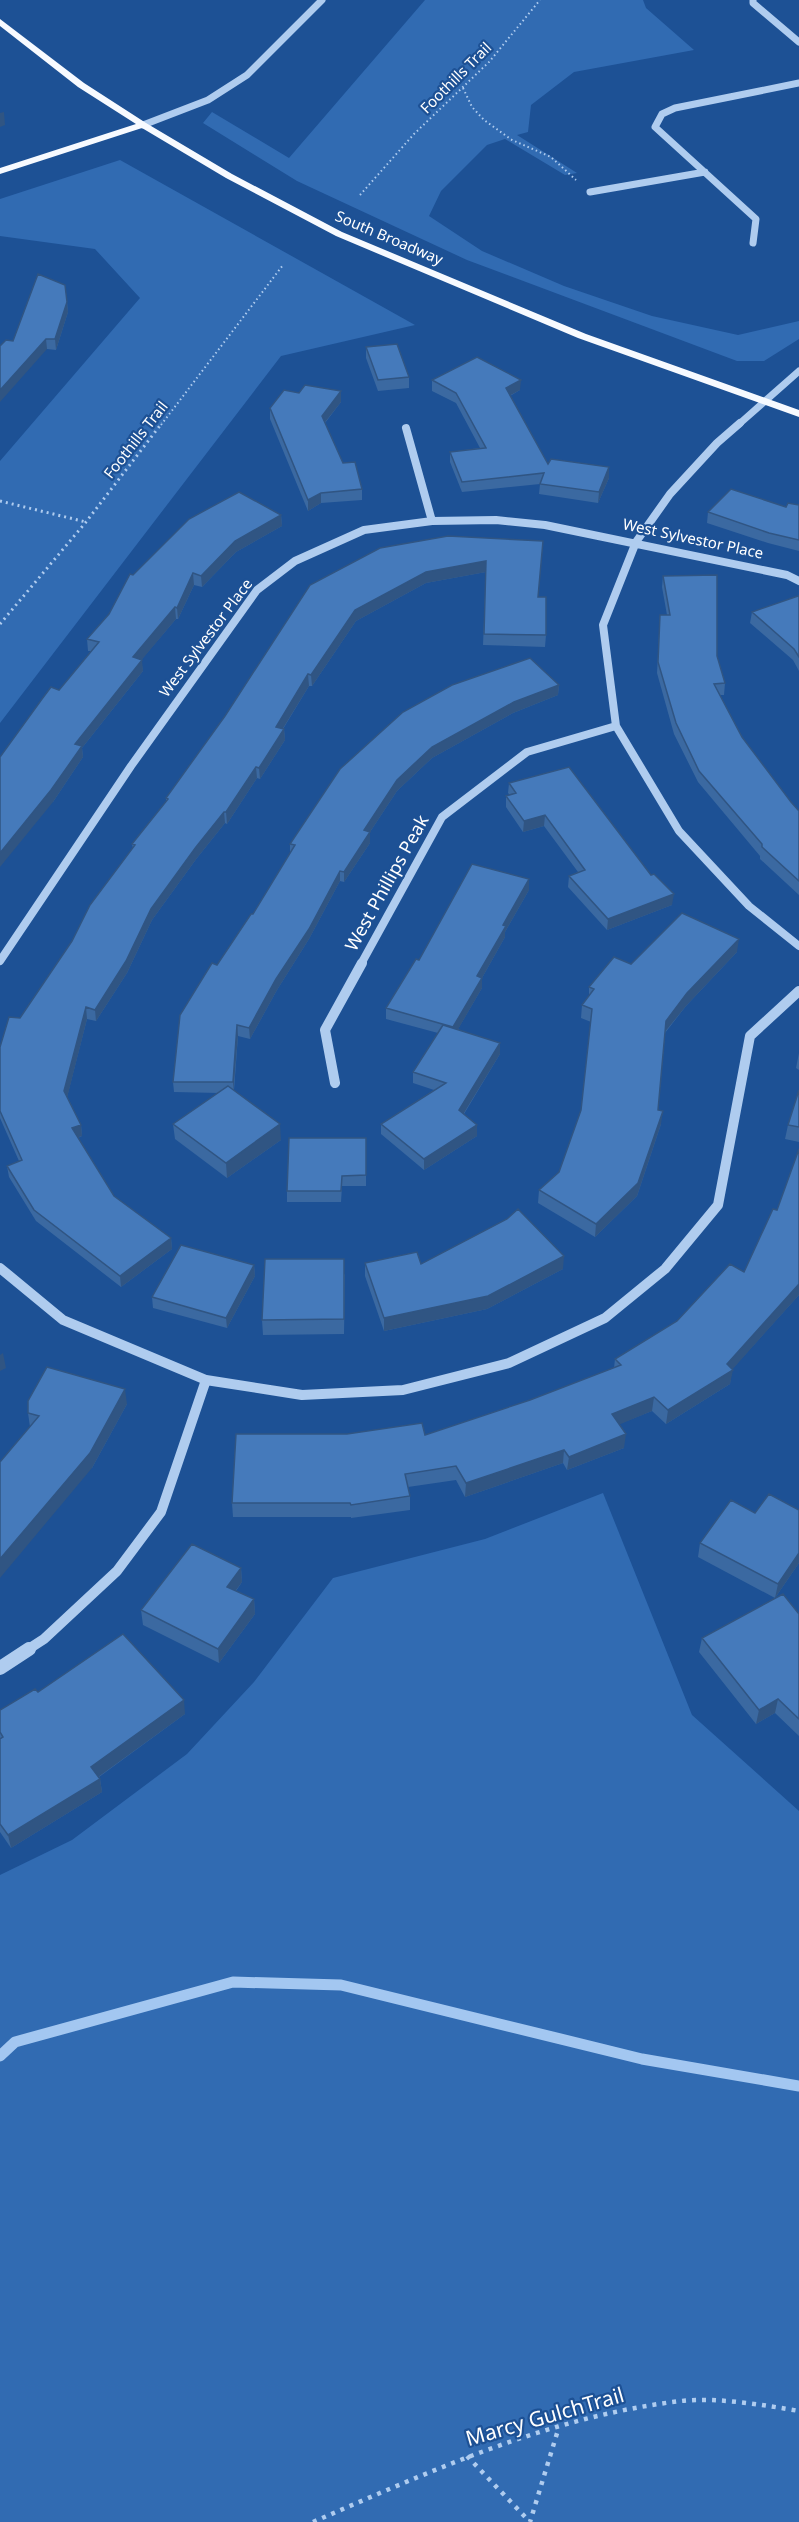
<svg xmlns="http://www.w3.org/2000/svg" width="799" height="2522" font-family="'Noto Sans',sans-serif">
  <rect width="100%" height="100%" fill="#1d5195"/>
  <path fill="#316bb2" d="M425,0H643L646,8L694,50L574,72L531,105L528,132L517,135L577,173L565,175L505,139L487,145L441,191L429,216L482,251L564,286L652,316L738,335L799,321V339L764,361H737L467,260L297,181L203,123L212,112L289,158Z
    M120,160L415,325L281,356L0,723V461L140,298L95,249L0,236V199Z
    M603,1493L692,1715L799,1811V2522H0V1875L72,1840L187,1754L254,1682L333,1578L485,1539Z"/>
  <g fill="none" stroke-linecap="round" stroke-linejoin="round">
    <path stroke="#a3c7f1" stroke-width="11" d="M0,2056L15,2042L233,1982L341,1985L642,2059L799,2086"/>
    <path stroke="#afccef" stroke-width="2" stroke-dasharray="1.5 3" stroke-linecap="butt" d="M463,88L472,107L484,120L512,140L551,157L576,180
      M360,195L414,134L489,62L540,0
      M161,425L283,265"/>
    <path stroke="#afccef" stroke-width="3" stroke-dasharray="2 4" stroke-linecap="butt" d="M0,501L86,522
      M0,624L86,522L162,423"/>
    <path stroke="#afccef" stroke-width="4.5" stroke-dasharray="4 6" stroke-linecap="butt" d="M467,2456L530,2522L558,2430
      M313,2522C431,2471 551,2416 681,2401C717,2397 764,2405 799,2411"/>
    <path stroke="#afccef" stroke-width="7" d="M753,0V3L799,42
      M143,125L208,100L247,75L322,0
      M590,192L705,172
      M753,243L756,219L655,127L662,114L675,108L799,83
      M738,425L799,371"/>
    <path stroke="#afccef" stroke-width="8" d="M740,423L717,443L670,494L636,542L603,625L616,726L679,831L749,906L799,946
      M406,428L432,521
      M0,961L131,766L257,590L295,561L364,530L432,521L496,520L545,525L787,575L799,581
      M361,964L442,817L527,752L616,726"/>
    <path stroke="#afccef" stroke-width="10" d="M335,1083L325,1030L362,963
      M0,1268L63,1320L206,1380L302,1395L403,1390L509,1363L605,1318L665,1269L718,1205L750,1036L799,991
      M27,1650L44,1639L117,1571L161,1512L206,1380"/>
    <path stroke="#afccef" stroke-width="14" d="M0,1668L29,1649"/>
    <path fill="#f7faff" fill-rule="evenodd" d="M0,19L84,83L146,123L232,174L342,232L586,334L799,410V417L578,338L336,236L226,178L142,128L0,174V168L136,124L78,87L0,26Z"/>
  </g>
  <path fill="#3b69a1" d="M67,302L68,312L56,350L47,349L13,341Z
    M366,347L409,377V388L378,391L366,358Z
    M432,380L520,390L510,396L548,464L609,467V478L598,503L539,494L540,484L462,492L450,462V452L480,448L456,403L432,391Z
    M341,391V402L325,423L343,463L362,489V500L321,503L308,511L270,419V408L299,393Z
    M799,505V551L768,543L707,523L708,512L786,507Z
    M281,515L282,526L236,552L202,587L194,585L178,619H176L141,660L143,671L82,748L83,757L53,802L59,690L91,651H88L87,639L109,614L133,575Z
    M448,536L538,597L546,635L545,647L483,645L486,572L426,583L356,621L312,686H309L283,729H284L285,740L260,779L257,778L227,824L225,823L197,858L152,920L127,973L96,1021L87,1019L67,1097L81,1125L82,1136L78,1138L114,1196L171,1238L172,1249L121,1287L36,1221L9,1177L7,1166L19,1161L0,1118V1047L72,941L133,849L132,844L166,802V798L225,716Z
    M663,576L717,656L725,683L724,695H720L742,737L791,802L799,811V895L760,859V856L698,782L674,734L657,673L660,615H667L662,587Z
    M799,596V671L793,660L750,623L752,612Z
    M559,685L558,695L513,713L432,758L397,791L370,832V843L344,882L340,881L309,939L277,990L250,1039L238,1036L234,1090L281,1140L227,1178L175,1139L173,1124L219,1093L174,1092L173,1082L217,965L253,914L290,853V844L340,769Z
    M509,783L672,905L607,930L568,887L569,876L578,872L544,826L523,832L506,807V796L510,795L508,793Z
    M529,890L505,932V937L482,978V988L458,1029L500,1054L464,1114L477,1136L424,1170L381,1134V1124L434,1090L413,1083V1072L438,1033L386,1019V1008L419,960Z
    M737,952L686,1006L665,1033L658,1110L661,1124L637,1196L595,1237L538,1203L539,1190L559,1172L581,1110L591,1022L581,1018L582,1005L589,996V987L631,964Z
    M799,1053V1070L796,1068Z
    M799,1090V1142L785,1139L788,1125Z
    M366,1138V1186H342L341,1202H287V1191Z
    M799,1149V1295L732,1369L730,1384L666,1424L652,1411L619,1424L624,1448L567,1470L563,1463L465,1497L456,1480L408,1487L410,1496V1510L351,1518V1517H233L232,1503L425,1435L530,1400L614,1368L615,1359L677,1321L744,1272L777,1210Z
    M365,1263L421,1264L563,1269L487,1309L384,1331L365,1276Z
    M254,1265L255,1276L227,1328L153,1308L152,1297Z
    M345,1274L344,1334L263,1335L262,1320Z
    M127,1404L92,1468L30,1427L28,1413Z
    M799,1510V1563L775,1598L698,1557L700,1543L755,1513Z
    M241,1568L242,1582L236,1591L254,1599L255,1614L219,1663L143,1625L141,1610Z
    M799,1614V1736L775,1713L756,1724L699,1652L702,1638Z
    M38,1692L185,1714L99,1777L100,1779L102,1792L11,1848L0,1832V1710Z"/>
  <path fill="#305583" d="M4,112L5,125L0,127V113Z
    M67,302L68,312L56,350L55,339Z
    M46,339L47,349L0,402V390Z
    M521,380L520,390L505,398L506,388Z
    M341,391V402L322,426V416Z
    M609,467V478L598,503L599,492Z
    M321,493V503L308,511V500Z
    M281,515L282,526L236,552L202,587L201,576L235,541Z
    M486,561V572L426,583L356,621L312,686L311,675L355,610L426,572Z
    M193,573L194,585L178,619L177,608Z
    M175,607L176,619L134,669L133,657Z
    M142,660L143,671L82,748L83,757L53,802L0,867V853L75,744Z
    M308,674L309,686L277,738L276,727Z
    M559,685L558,695L513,713L432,758L397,791L370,832V843L344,882V872L364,830L397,780L432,747L514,702Z
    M284,729L285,740L260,779L259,768Z
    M256,767L257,778L227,824L226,812Z
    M224,812L225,823L197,858L152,920L127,973L96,1021L95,1010L151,909L196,847Z
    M545,815L544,826L523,832L524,821Z
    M340,871V881L309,939L277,990L250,1039L249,1028L276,979Z
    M529,879V890L505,932V937L482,978V988L453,1038V1027L477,976L503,925Z
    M674,894L672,905L607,930L608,919Z
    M739,939L737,952L686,1006L664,1033L666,1021L687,993Z
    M86,1007L87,1019L66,1102L64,1091Z
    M237,1025L238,1036L233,1093V1082Z
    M500,1043V1054L459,1121V1110Z
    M663,1111L661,1124L637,1196L595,1237L596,1224Z
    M280,1124L281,1140L227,1178L226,1163Z
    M81,1125L82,1136L73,1139L72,1128Z
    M477,1125V1136L424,1170V1159Z
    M171,1238L172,1249L121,1287L120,1276Z
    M564,1256L563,1269L487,1309L384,1331V1318Z
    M254,1265L255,1276L227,1328L226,1318Z
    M799,1284V1295L731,1371L733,1370L730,1384L666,1424L668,1410L727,1364Z
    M3,1353L6,1368L0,1371V1355Z
    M125,1389L127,1404L92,1468L0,1578V1559Z
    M654,1397L652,1411L611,1428L612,1414Z
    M626,1434L624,1448L567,1470L569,1457Z
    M564,1450L563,1463L465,1497L466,1483Z
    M799,1553V1563L775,1598L778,1584Z
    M241,1568L242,1582L228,1601L227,1587Z
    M254,1599L255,1614L219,1663L218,1649Z
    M778,1699L775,1713L756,1724L759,1710Z
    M184,1700L185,1714L94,1780L91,1767Z
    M100,1779L102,1792L11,1848L8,1835Z"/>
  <path fill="#457abb" stroke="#305583" stroke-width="1.5" d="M38,274L65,285L67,302L55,339H46L0,390V346L6,340L13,341Z
    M397,344L409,377L378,380L366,347Z
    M477,357L521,380L506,388L548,464L551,459L609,467L599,492L540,484L544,473L462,482L450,452L486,448L456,393L432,380Z
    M305,385L341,391L322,416L343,463L355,462L362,489L321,493L308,500L270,408L284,390L299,393Z
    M731,489L786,507L788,503L799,505V540L769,533L708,512Z
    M239,492L281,515L235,541L201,576L193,573L177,608L175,607L133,657L142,660L75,744L82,746L51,790L0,853V757L42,699L51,687L59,690L99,642L87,639L109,614L130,574L133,575L189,519Z
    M448,536L543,541L538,597H546V635L484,634L486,561L426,572L355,610L311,675L308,674L276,727L284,729L259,768L256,767L226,812H224L196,847L151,909L126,961L95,1010L86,1007L64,1091L81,1125L72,1128L114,1196L171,1238L120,1276L34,1210L7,1166L22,1160L0,1111V1047L9,1017L20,1018L72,941L90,905L135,845L132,844L168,799L166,798L225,716L310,585L380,548Z
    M717,575V656L725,683L714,684L742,737L791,802L799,811V881L762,847V844L699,771L676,723L658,662L660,615H670L663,576Z
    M798,596H799V657L794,649L752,612Z
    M530,658L559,685L514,702L432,747L397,780L364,830L370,832L344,872L340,871L309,929L276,979L249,1028L237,1025L233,1082H173L180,1015L212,963L217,965L251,914H253L295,845L290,844L340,769L403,712L452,685Z
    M569,767L651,875L654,874L674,894L608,919L569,876L585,870L545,815L524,821L506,796L516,793L509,783Z
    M472,864L529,879L503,925L506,926L477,976L482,978L453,1027L386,1008L416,959L419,960Z
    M682,913L739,939L687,993L666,1021L658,1110L663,1111L638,1183L596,1224L539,1190L559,1172L581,1110L592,1009L582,1005L594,989L589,987L614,957L631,964Z
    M443,1025L500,1043L459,1110L477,1125L424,1159L381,1124L446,1083L413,1072Z
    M228,1086L280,1124L226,1163L173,1124Z
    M799,1090V1127L788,1125Z
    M289,1138H366V1175L342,1176L341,1191H287Z
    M799,1149V1284L727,1364L733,1370L668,1410L654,1397L612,1414L626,1434L569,1457L564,1450L466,1483L456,1466L405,1474L410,1496L351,1505L350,1503H232L236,1434H347L422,1423L425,1435L530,1400L621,1365L615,1359L677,1321L730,1264L744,1272L773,1209L777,1210Z
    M518,1209L564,1256L488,1296L384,1318L365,1263L417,1252L421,1264L507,1219Z
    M181,1245L254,1265L226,1318L152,1297Z
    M265,1259H344V1319L262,1320Z
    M47,1367L125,1389L90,1453L0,1559V1462L39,1416L28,1413V1401Z
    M769,1494L799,1510V1553L778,1584L700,1543L731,1500L755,1513Z
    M192,1544L241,1568L227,1587L254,1599L218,1649L141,1610Z
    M783,1594L799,1614V1719L778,1699L759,1710L702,1638Z
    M123,1634L184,1700L91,1767L100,1779L8,1835L0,1824V1739L3,1737L0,1732V1710L35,1689L38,1692Z"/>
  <g text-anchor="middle" stroke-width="4.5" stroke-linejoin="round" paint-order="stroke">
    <g font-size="15" fill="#fff" stroke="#1d5195">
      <text transform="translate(456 78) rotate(-45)" y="5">Foothills Trail</text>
      <text transform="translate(389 238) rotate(23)" y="5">South Broadway</text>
      <text transform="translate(136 440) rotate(-52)" y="5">Foothills Trail</text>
      <text transform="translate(693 539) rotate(12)" y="5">West Sylvestor Place</text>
      <text transform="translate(206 638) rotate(-53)" y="5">West Sylvestor Place</text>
    </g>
    <g font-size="18" fill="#fff" stroke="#1d5195">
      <text transform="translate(387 883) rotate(-61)" y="6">West Phillips Peak</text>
    </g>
    <g font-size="21" fill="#fff" stroke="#1d5195">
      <text transform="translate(545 2417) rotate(-16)" y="7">Marcy GulchTrail</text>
    </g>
  </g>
</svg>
